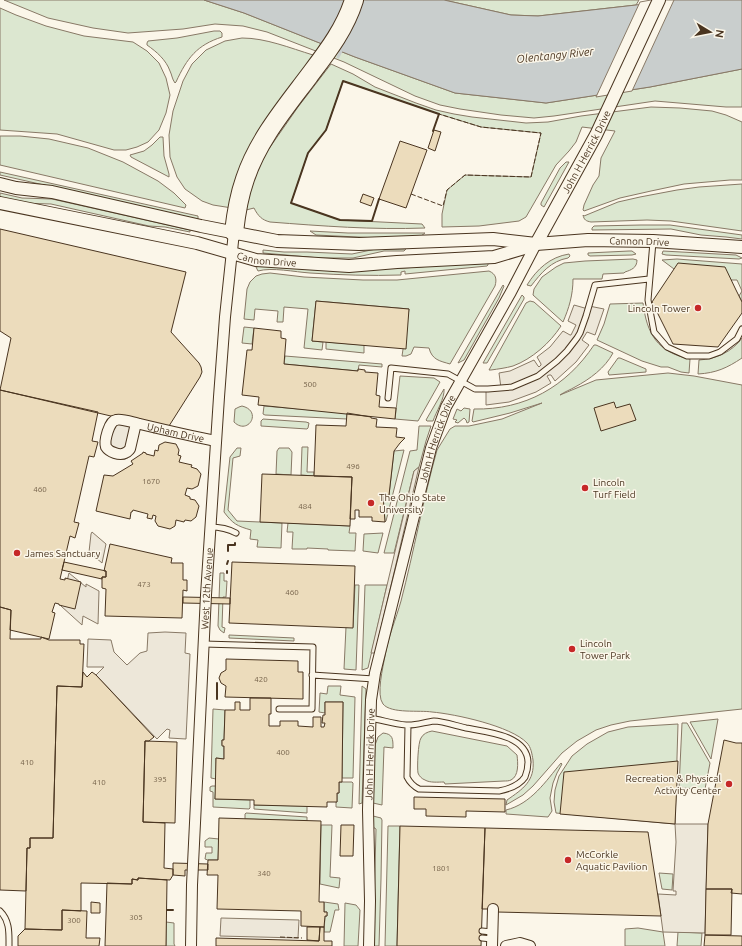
<svg xmlns="http://www.w3.org/2000/svg" width="742" height="946" font-family="Ubuntu,sans-serif">
  <rect width="100%" height="100%" fill="#fbf6e9"/>
  <path fill="#dce7d0" stroke="#887966" d="M4,0H204L244,13L355,57L455,93L546,103L650,87L742,69V107H726L655,101L554,116L534,118L501,115L460,109L440,105L415,96L344,62L267,32L243,26L215,24L183,29L128,33L93,28L48,18Z
    M444,0H639L636,5L538,16L511,15Z
    M0,8L16,15L46,26L84,36L133,42L147,51L159,63L166,78L170,95L166,113L159,130L148,142L137,147L126,150H114L57,134L0,130Z
    M214,31H220L222,33V37C197,45 187,58 176,82L175,83C172,79 172,75 170,71C166,60 157,52 147,45V43L148,41L177,38Z
    M242,38C266,38 290,48 313,55L286,95L232,208L213,205L202,201L185,189L177,177L170,157L169,135L173,111L183,81L192,64L206,50L225,41Z
    M331,64L353,74L375,87L416,103L436,110L454,114L472,117L526,123L548,122L581,116L651,107L680,108L712,111L726,115L742,122V180H730L684,184L651,191L620,198L584,211L583,210L584,205L593,185L599,176L601,158L615,131L582,127L576,142L569,151L556,165L526,217L519,221L479,226L442,227V214L447,190L465,175L531,177L541,133L481,127L439,114L343,81L326,130L308,153L291,203L340,220L422,224L425,228C373,230 322,226 270,222C262,220 258,216 254,208L246,210V204L255,173L268,150L298,107Z
    M0,136H20L49,139L88,148L123,162L158,181L174,193L186,205L185,208L0,165Z
    M160,137H163L164,156L169,174V177L131,157L130,155L144,151L152,145Z
    M566,162H569L544,207L541,205V203L560,168Z
    M0,172L198,216V220L0,175Z
    M742,184V231L671,221L647,220L591,222C586,221 584,220 583,215L584,216L618,202L640,197L677,190L699,187Z
    M0,193L22,198L52,199L190,230V232L165,227L149,226L51,204L21,203L0,198Z
    M641,225H670L742,235V239L726,237L701,235L671,229L592,230V228L594,226Z
    M310,231L348,233H425L421,236L378,238L316,235Z
    M376,249H406L404,251H384L353,258H320L263,253V250L284,252H307L352,254Z
    M629,251H632L636,254L632,255L590,256L588,255V253Z
    M663,251L736,255L742,258L739,259L666,255L662,254Z
    M569,254L570,256L568,258C551,261 541,273 531,286L527,285C537,269 550,257 569,254Z
    M633,259L637,260C637,268 631,270 625,272L624,273L603,274L602,279H573C573,295 569,308 563,322L533,295L534,289L542,277L556,267L564,263L585,261Z
    M677,259L742,264V302L739,296L742,291L737,280H731L674,269L662,260Z
    M488,262V265L487,266L405,274V271L401,272V275C371,276 341,275 310,273C295,272 272,267 258,271L256,267L261,266L351,269L404,268Z
    M489,271C496,274 497,279 495,286L450,364C440,361 432,360 429,348L414,347L411,354L406,356H402L409,309L316,301L312,341L323,342L322,350L304,348L308,309L284,307L283,322H277L278,311L255,309L254,320L244,319L247,289L250,282L256,276L262,274L270,273L304,277L363,280H397Z
    M503,285L504,286L499,298L464,360L458,363Z
    M522,295L524,297V299L487,363H483Z
    M530,301L534,302L561,326C550,343 532,359 513,366C506,368 498,369 491,370H489L526,303Z
    M643,303C647,334 657,352 690,359L689,373L681,372L668,367H661L642,361L597,340L604,324L610,304Z
    M244,327L254,328L252,344L242,343Z
    M742,338V358C727,368 716,373 698,374L699,360C716,359 732,352 742,338Z
    M326,342L364,345V353L326,349Z
    M594,345H596L613,353C605,368 590,379 575,387C570,390 564,392 560,395L596,380L668,373L694,376L742,385V709L630,721L611,725L596,730L577,741L562,753L533,786L523,795L506,805L507,800C523,789 535,781 533,760C532,754 531,747 527,743C511,726 455,714 432,712C420,710 391,714 383,704C376,695 383,667 385,656C388,637 396,619 401,601C414,551 423,500 437,450L450,429L455,426H469L502,419L542,403L510,413L473,422L472,421L474,409C525,410 566,387 594,345Z
    M285,356L382,364V367L359,365L358,371L284,364Z
    M618,358H620L646,369V372L609,375L608,372Z
    M400,376L434,378L440,382L418,421L395,419Z
    M444,389C445,398 436,412 433,421H427L426,420Z
    M242,406C263,411 248,436 234,422L235,409L239,407Z
    M264,406L347,413V419L265,415L263,414Z
    M464,408L470,409L469,422L467,423L466,420L464,418L458,423L455,422L457,420L453,419L457,409L461,411Z
    M263,419L306,422L309,423L308,428L307,429L261,426V421Z
    M419,426H431L426,441L419,467L414,471L394,553H384L410,451L417,450Z
    M302,447H308L307,472H314V476L301,475Z
    M237,448H241L240,456L233,458L228,510L237,521L282,523L281,548L257,547L258,540L250,539L251,530C237,526 233,524 224,512L230,457Z
    M279,448H289L292,452L291,475L276,474L277,451Z
    M404,450L386,521L385,522L383,495H389L394,451Z
    M288,523L350,526L349,533H356L355,551L328,550V549L307,548V549H292L293,532H287Z
    M383,533L378,553L363,551L364,534Z
    M220,573H224V581H227L226,597H223L222,627L225,628L224,633L220,630L218,626Z
    M355,585H359L356,670L344,669L346,627H353Z
    M365,585H387L368,668L362,670Z
    M229,635L294,638V641L229,638Z
    M328,686H341L340,695L355,697L353,778H342L343,702H325V713L319,712L320,693L327,694Z
    M362,686L366,689L362,803L359,804Z
    M213,709L225,710L224,740H222V745L224,746V759L216,758V779L211,778V777Z
    M718,719L711,759L690,722Z
    M682,723H687L710,763L705,789L679,788Z
    M678,724L675,824L556,813L554,802L555,790L559,776L572,756L587,744L608,732L628,727Z
    M432,731L507,746L517,755C518,763 519,776 511,780C509,781 506,781 504,781L445,784L444,782C438,782 430,783 425,780C422,779 419,776 418,773C417,768 418,742 421,738C423,734 427,732 432,731Z
    M383,733C393,734 393,739 393,748L384,747L382,805L373,803L375,745L378,737Z
    M561,763L562,764L557,773L553,783L550,798L552,811L548,817L506,814V810C531,804 546,781 561,763Z
    M339,782H352L353,783L352,808L336,807V802H337V793H339Z
    M212,786H216L215,799L250,800V808L249,809L213,807V792L210,791V787Z
    M254,805L307,806V813L254,809Z
    M246,813L307,817V821L245,819V814Z
    M373,816L381,818L382,820L381,879L379,946H373L376,829L373,827Z
    M321,825H332L330,877L340,878L339,888L320,884Z
    M388,826H400L397,946H385Z
    M209,838L219,839L218,860H208L205,859L206,853H212V847H205V841Z
    M659,873L673,874L672,890L662,889Z
    M324,902L338,904L339,910H335L330,932H324L325,916H327V912H324Z
    M345,903L356,905L360,910L358,946H344Z
    M166,922L174,923V944L175,946H166Z
    M638,928L663,932L665,946H625V929Z
    M678,932L702,933L701,946H677Z"/>
  <path fill="#ede7d9" stroke="#887966" d="M574,305L588,309L589,306L604,309L595,335L587,332L582,340L589,345L576,362L555,381L551,375H549L547,376L551,383L536,392L509,402L486,405V389L501,388L499,373L510,371L534,360L538,366L539,367L541,365V364L537,357L550,347L563,331L570,335H571L576,325L568,321Z
    M136,423L130,449L111,452L110,424Z
    M419,467L375,653H371L414,471Z
    M92,532L106,544L102,563L89,552L91,534Z
    M69,573L86,587V584L99,591L98,624L83,616L82,625L61,606Z
    M165,632L186,633L185,653L190,654L186,739L169,738L170,730L167,729L157,739L96,675L104,667H87L88,639L111,640L114,652L127,665L140,653L147,651L148,633Z
    M675,824H708L705,933L663,932L658,894L676,895V891H673L676,842Z
    M221,918L299,920L298,938L220,936Z"/>
  <path fill="#c9cecd" stroke="#887966" d="M204,0H444L511,15L538,16L636,5L663,0H742V69L650,87L546,103L455,93L355,57L244,13Z"/>
  <path fill="#fbf6e9" stroke="#887966" d="M651,0H674L632,91L596,97L640,2Z"/>
  <g fill="none" stroke-linecap="round" stroke-linejoin="round">
    <path stroke="#c9cecd" stroke-width="3" d="M338,57L341,51"/>
  </g>
  <path fill="#ecdcbc" stroke="#4a3520" d="M434,130L441,132L435,151L428,148Z
    M400,141L427,150L406,208L379,199Z
    M363,194L374,198L371,206L360,202Z
    M0,229L186,272L171,332L199,363L201,367L202,372L200,377L169,426L162,428L0,390L11,338L0,331Z
    M678,263L725,267L736,290L742,302V313L718,347L673,344L652,302Z
    M316,301L409,309L406,349L312,341Z
    M254,328L281,331V338L286,339L284,364L358,371V369L365,370V372L378,373L376,395L380,396L379,407L396,408L395,419L258,405L259,397L242,395L247,350H252Z
    M0,390L98,412L92,441L98,442L94,457L89,456L74,522L79,523L75,538L70,536L60,579L65,580V578L81,582L75,609L59,605V604L55,603L52,612L55,613L49,639L10,630L11,610L0,607Z
    M614,402L616,408L630,404L636,420L601,431L594,408Z
    M347,413L371,417V418L377,419L376,427L397,428L396,437L405,438L400,443L394,451L389,495H383L385,522L372,521V517H359V510H355V519H350L352,477L314,476L316,425L346,426Z
    M165,442L176,444L179,450L178,455L181,456L179,462L192,465L191,467L197,469L201,474L198,486L192,489L187,488L185,495L190,497V499L195,500L199,506L196,517L191,521L185,520L184,522L176,520L175,526L170,529L158,526L155,521L156,516L153,515L152,519L147,518L148,514L133,510L132,512H131L130,519L96,511L104,475L113,476L133,464L131,461L143,453V452L146,453V454L154,456L155,450L158,451L159,445Z
    M262,474L352,477L350,526L260,522Z
    M110,544L172,558L171,563H183V580H187V591L183,590L182,618L105,616L106,589L102,588V577H106V571H104Z
    M64,562L106,571V577H102V579L62,570Z
    M232,562L355,566L353,628L229,623Z
    M183,597L230,598V604L183,603Z
    M0,607L11,610L10,639H41V637L49,640H80V644H84L82,687L57,686L53,838H30V848H27L26,891L0,890Z
    M226,659L298,661V672H303V699L225,697L226,686L221,683L219,678L221,673L226,670Z
    M83,672L87,677L92,672L96,675L154,737L149,741H145L143,822L165,823L164,868L173,869V875L170,880L138,878V880L132,879V884L81,883V911L62,910V930L25,929L27,848H30V838H53L57,686L82,687Z
    M250,698H271V714H269V726H280V721H298V726L313,727V717H321V727H324L325,723H322L323,715H325V702H343L342,782H339V793H337V802H327V807L254,805V800L215,799L216,758L224,759V746H222V740H224L225,710H235V702H240V710H250Z
    M724,740L736,743H742V894L731,893L732,889H706L708,824Z
    M145,741L177,742L175,823L143,822Z
    M678,761L675,824L560,814L564,772Z
    M414,797L505,799V812L466,811V817L426,816V809H414Z
    M219,818L321,821L319,902H324V912H327V916H325L324,927L301,926V911L217,909L218,875H207L208,860H218Z
    M341,825H354L353,856H340Z
    M400,826L485,828L481,946H397Z
    M485,828L648,832L661,916L497,912V909H482Z
    M173,863L208,864V870H185V876L173,875Z
    M138,878L167,880L166,946H105L107,883L132,884V879L138,880Z
    M706,889H732L731,935H705Z
    M91,902L100,903V913H91Z
    M62,910L87,911L86,938H100L99,946H18V936L25,929L62,930Z
    M307,927H320L319,941L307,940Z
    M320,927H324V941H332V946H216V938L319,941Z
    M705,935L742,936V946H704Z"/>
  <g fill="none" stroke-linecap="round" stroke-linejoin="round">
    <defs>
      <path id="service" d="M653,242L648,300L654,332L667,347L687,356H709L720,352L737,339L742,329
        M388,398L391,368L448,374L475,389H488L512,387L538,376L557,361L567,351L577,338L580,333L586,316L595,285L649,279
        M210,527C220,527 227,528 236,533
        M204,644L313,647L312,709H279
        M312,675L374,679
        M370,718C382,720 394,724 406,725C415,726 425,722 434,721C442,721 457,726 466,728C487,732 527,735 528,762C528,767 527,772 525,777C519,786 509,789 499,791L419,789C413,786 410,783 407,777L408,725
        M0,911C10,921 9,933 9,946
        M482,931L492,932
        M482,938L492,939"/>
      <g id="minor">
        <path id="s1" d="M136,423L130,449C128,451 128,452 125,453C120,456 109,452 106,447C104,441 109,421 116,420C121,418 134,423 140,424C165,430 191,436 216,441"/>
        <path id="s2" d="M191,946L192,885L206,595L219,397L225,317L234,232"/>
        <path id="s3" d="M369,946L370,901L368,810L371,700L375,673L431,448L446,407L511,292L536,244"/>
        <path d="M492,946L493,909"/>
        <path d="M506,946L520,943L530,946"/>
      </g>
      <g id="tertiary">
        <path id="s4" d="M0,184L16,188L52,192L201,226L277,241L359,244L493,239L536,244L588,240L653,241L742,247"/>
        <path id="s5" d="M0,203L197,243L256,260L349,266L397,262L494,257L531,246"/>
        <path id="s6" d="M536,244L596,135L659,0"/>
      </g>
      <path id="motorway" d="M234,232C236,214 239,196 245,179C258,140 285,108 309,76C327,52 345,29 354,0"/>
    </defs>
    <use href="#service" stroke="#4a3520" stroke-width="7"/>
    <use href="#minor" stroke="#4a3520" stroke-width="12"/>
    <use href="#tertiary" stroke="#4a3520" stroke-width="14"/>
    <use href="#motorway" stroke="#4a3520" stroke-width="20"/>
    <use href="#service" stroke="#fbf6e9" stroke-width="5"/>
    <use href="#minor" stroke="#fbf6e9" stroke-width="10"/>
    <use href="#tertiary" stroke="#fbf6e9" stroke-width="12"/>
    <use href="#motorway" stroke="#fbf6e9" stroke-width="18"/>
    <path stroke="#4a3520" stroke-width="1" stroke-dasharray="5 2" stroke-linecap="butt" d="M411,194L443,206L447,190L465,175L531,177L541,133L481,127L439,114
      M280,937L302,938"/>
    <path stroke="#4a3520" stroke-width="2" d="M379,199L372,221L340,220L291,203L308,153L326,130L343,81L439,114L433,131
      M228,551V545H235V543
      M227,564L228,561
      M227,573V571
      M217,699V683
      M167,910H173"/>
  </g>
  <g fill="#c62828" stroke="#fbf6e9" stroke-width="1.5">
    <circle cx="698" cy="308" r="4"/>
    <circle cx="585" cy="488" r="4"/>
    <circle cx="371" cy="503" r="4"/>
    <circle cx="17" cy="553" r="4"/>
    <circle cx="572" cy="649" r="4"/>
    <circle cx="729" cy="784" r="4"/>
    <circle cx="568" cy="860" r="4"/>
  </g>
  <g text-anchor="middle" stroke-width="3" stroke-linejoin="round" paint-order="stroke">
    <g font-size="8" fill="#725f47">
      <text x="310" y="387">500</text>
      <text x="353" y="469">496</text>
      <text x="151" y="484">1670</text>
      <text x="40" y="492">460</text>
      <text x="305" y="509">484</text>
      <text x="144" y="587">473</text>
      <text x="292" y="595">460</text>
      <text x="261" y="682">420</text>
      <text x="283" y="755">400</text>
      <text x="27" y="765">410</text>
      <text x="160" y="782">395</text>
      <text x="99" y="785">410</text>
      <text x="441" y="871">1801</text>
      <text x="264" y="876">340</text>
      <text x="136" y="920">305</text>
      <text x="74" y="923">300</text>
    </g>
    <g font-size="10" fill="#4a3520" stroke="#fbf6e9">
      <text dy="4" stroke="none"><textPath href="#s6" startOffset="105">John H Herrick Drive</textPath></text>
      <text dy="4" stroke="none"><textPath href="#s4" startOffset="646">Cannon Drive</textPath></text>
      <text dy="4" stroke="none"><textPath href="#s5" startOffset="273">Cannon Drive</textPath></text>
      <text dy="4" stroke="none"><textPath href="#s1" startOffset="146">Upham Drive</textPath></text>
      <text dy="4" stroke="none"><textPath href="#s3" startOffset="516">John H Herrick Drive</textPath></text>
      <text dy="4" stroke="none"><textPath href="#s2" startOffset="358">West 12th Avenue</textPath></text>
      <text dy="4" stroke="none"><textPath href="#s3" startOffset="192">John H Herrick Drive</textPath></text>
    </g>
    <g font-size="10" fill="#4a3520" stroke="#fbf6e9" text-anchor="start">
      <text x="690" y="312" text-anchor="end">Lincoln Tower</text>
      <text x="593" y="486">Lincoln<tspan x="593" dy="12">Turf Field</tspan></text>
      <text x="379" y="501">The Ohio State<tspan x="379" dy="12">University</tspan></text>
      <text x="25" y="557">James Sanctuary</text>
      <text x="580" y="647">Lincoln<tspan x="580" dy="12">Tower Park</tspan></text>
      <text x="721" y="782" text-anchor="end">Recreation &amp; Physical<tspan x="721" dy="12">Activity Center</tspan></text>
      <text x="576" y="858">McCorkle<tspan x="576" dy="12">Aquatic Pavilion</tspan></text>
    </g>
    <g font-size="11" font-style="italic" fill="#4a3520" stroke="#fbf6e9">
      <text transform="translate(555 55) rotate(-6)" y="4">Olentangy River</text>
    </g>
  </g>
  <g transform="translate(710 32) rotate(100)" stroke="#fbf6e9" stroke-width="3" paint-order="stroke">
  <path d="M0-3L7 15L0 10L-7 15Z" fill="#4a3520"/>
  <text y="-6" font-size="11" font-weight="bold" text-anchor="middle" fill="#4a3520">N</text>
  </g>
</svg>
